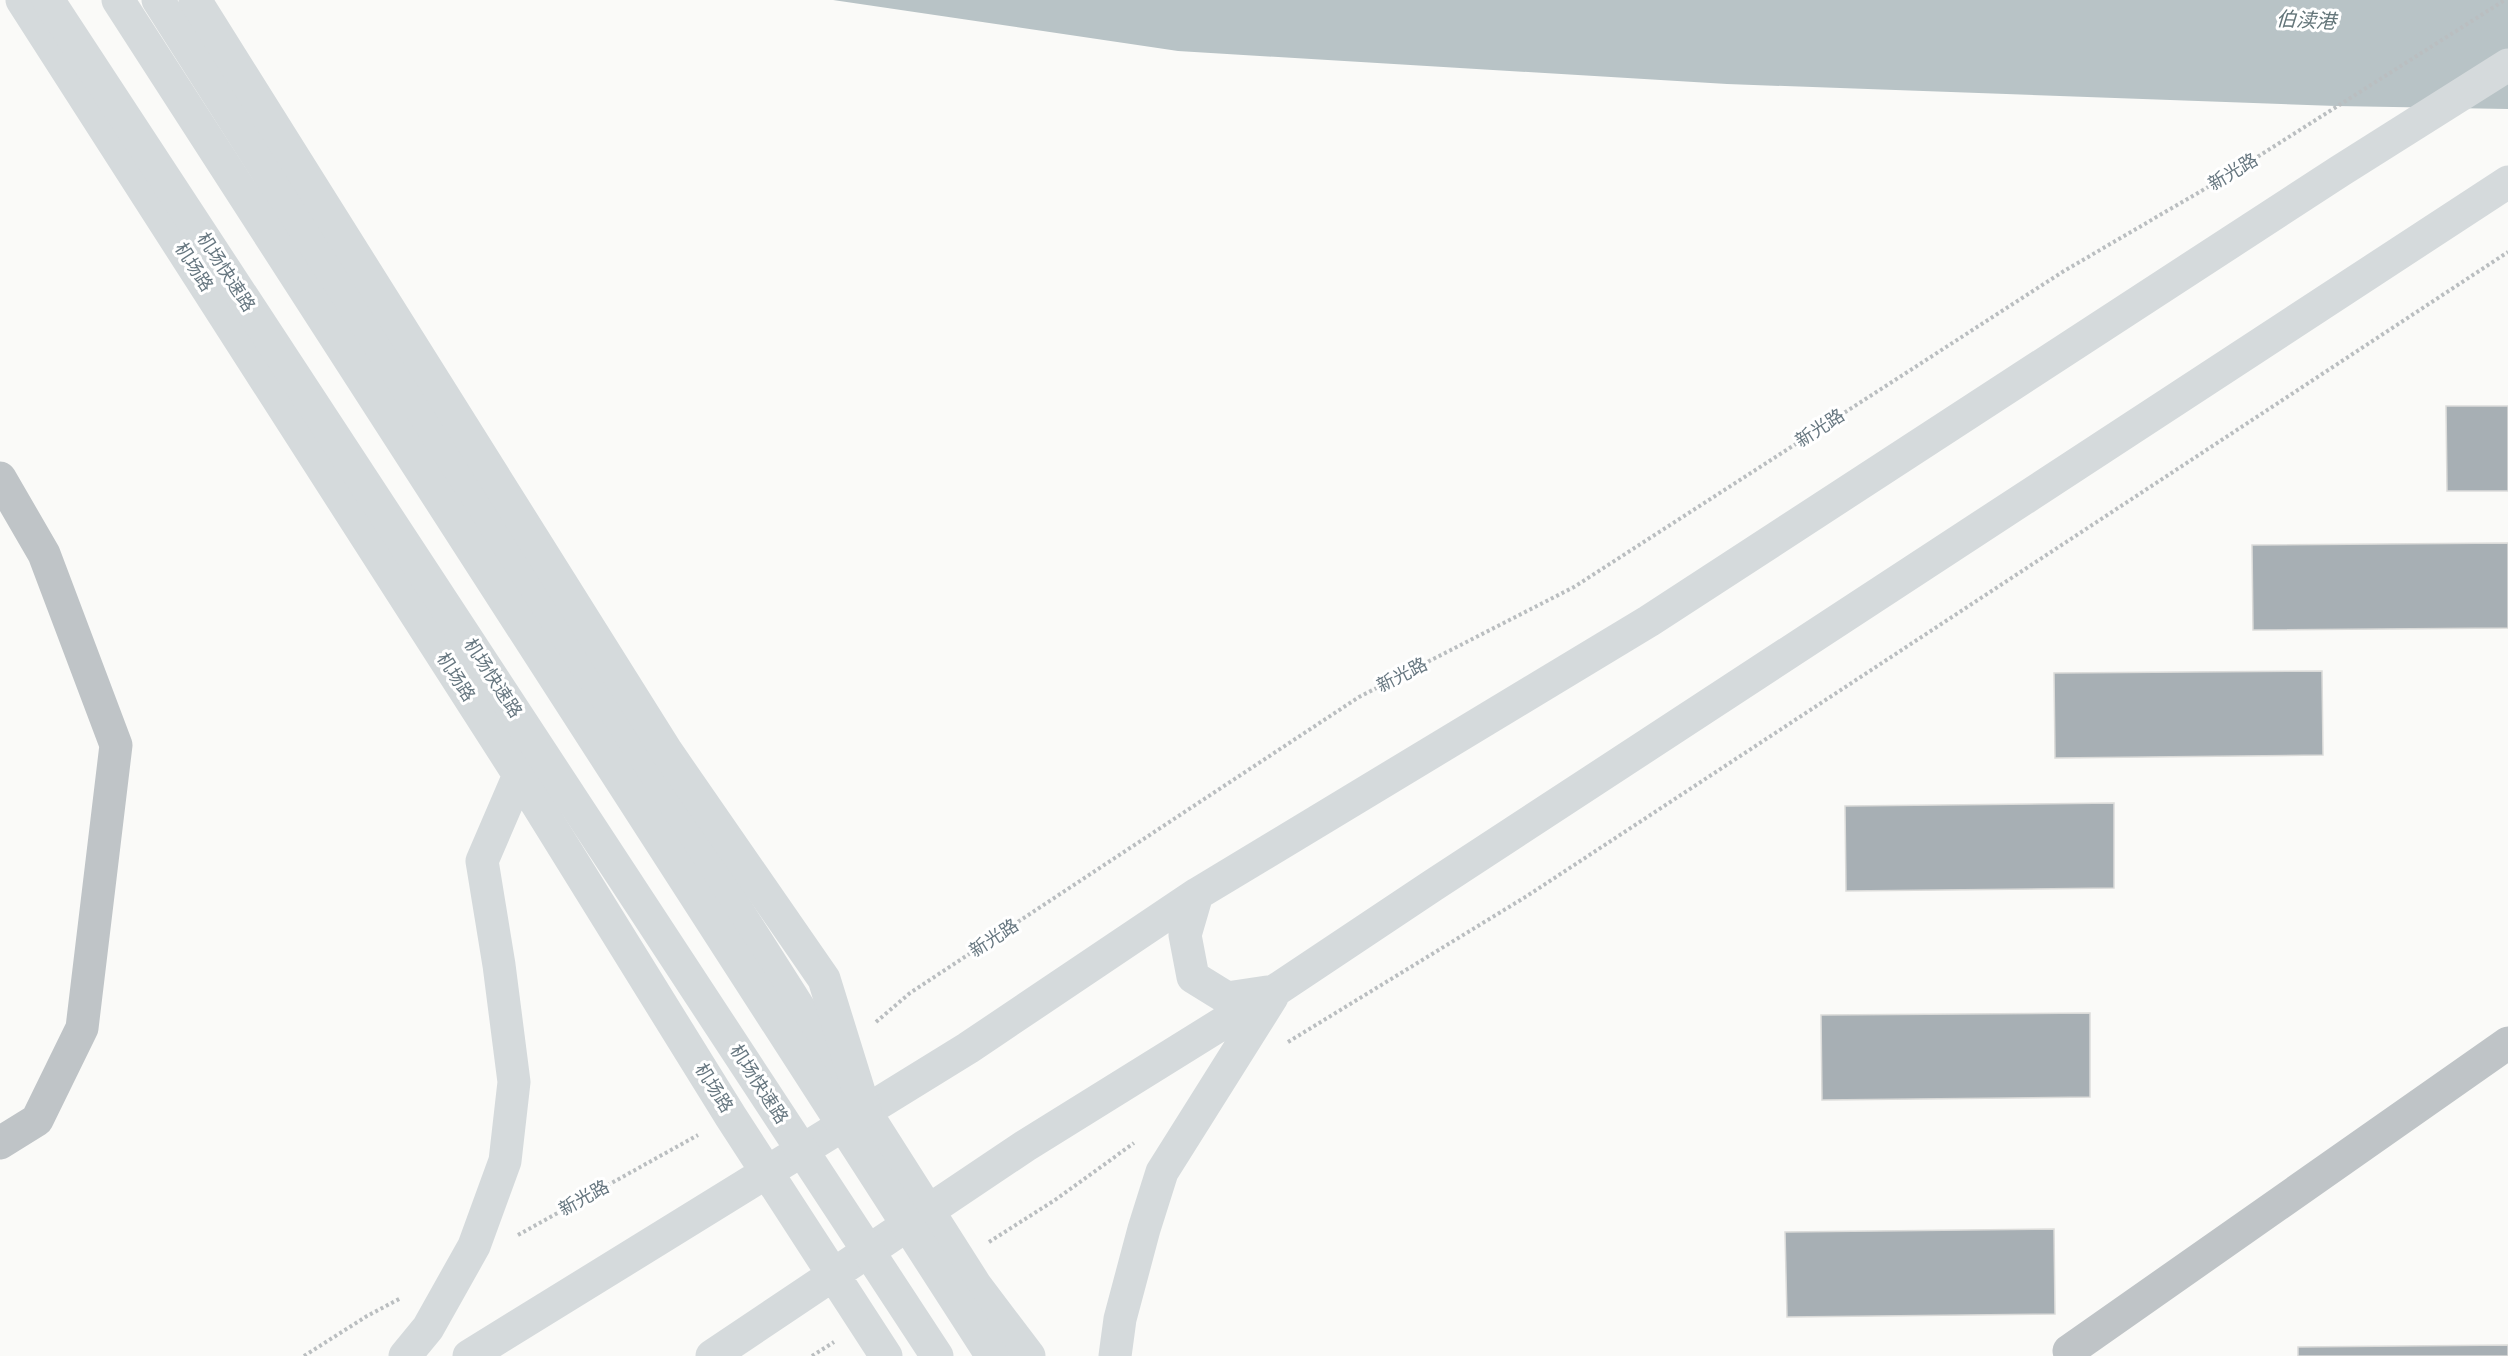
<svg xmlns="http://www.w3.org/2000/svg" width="2508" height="1356" font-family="'PT Sans Narrow','Noto Sans SC',sans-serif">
  <rect width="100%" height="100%" fill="#fafaf8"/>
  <path fill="#b8c3c6" d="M833,0H2508V109L2336,106L1727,84L1178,51Z"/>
  <path fill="#a7afb4" stroke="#dcdcda" stroke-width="1.5" d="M2446,406H2508V491H2447Z
    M2508,543V628L2253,630L2252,545Z
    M2322,671L2323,755L2055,758L2054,673Z
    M2114,803V888L1846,891L1845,806Z
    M2090,1013V1097L1822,1100L1821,1015Z
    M2054,1229L2055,1314L1787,1317L1785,1232Z
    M2508,1345V1356H2298V1347Z"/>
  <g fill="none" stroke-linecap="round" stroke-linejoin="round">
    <path stroke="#babec0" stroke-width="4" stroke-dasharray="3 3" stroke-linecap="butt" d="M876,1022L910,993L1359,697L1574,587L2064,271L2232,173L2505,0
      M1288,1042L1527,896L2508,252
      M518,1235L698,1135
      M989,1242L1055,1200L1134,1143
      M304,1356L367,1316L401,1298
      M812,1356L834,1342"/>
    <path stroke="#bfc4c7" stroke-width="33" d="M0,478L44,554L116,745L82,1028L37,1120L0,1143
      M2073,1356L2069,1351L2508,1043"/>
    <path stroke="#d5dadc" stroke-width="33" d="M22,0L519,775L731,1117L886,1356
      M158,0L976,1286L1029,1356
      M1197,894L1185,935L1193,977L1227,998L1267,992
      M405,1356L428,1328L474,1246L505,1161L514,1082L499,965L482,861L519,775
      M469,1356L968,1048L1197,894L1649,621L2340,171L2508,65
      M712,1356L1025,1146L1276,990L1432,886L2508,182
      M1115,1356L1120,1319L1144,1229L1162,1172L1272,997"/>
    <path stroke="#d5dadc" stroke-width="33" d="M48,0L937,1356
      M118,0L992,1356
      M195,0L667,752L824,979L865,1111"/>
  </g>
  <g text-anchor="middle" stroke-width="6" stroke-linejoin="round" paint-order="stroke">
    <g font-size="18" fill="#677780" stroke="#fff">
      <text transform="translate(2233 172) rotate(-31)" y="6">新光路</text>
      <text transform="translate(194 267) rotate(57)" y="6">机场路</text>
      <text transform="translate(226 272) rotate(57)" y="6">机场快速路</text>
      <text transform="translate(1820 428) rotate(-33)" y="6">新光路</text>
      <text transform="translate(1402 675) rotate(-27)" y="6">新光路</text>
      <text transform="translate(456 677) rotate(57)" y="6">机场路</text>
      <text transform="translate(493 678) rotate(57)" y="6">机场快速路</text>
      <text transform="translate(994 938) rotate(-33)" y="6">新光路</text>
      <text transform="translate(759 1084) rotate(57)" y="6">机场快速路</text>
      <text transform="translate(714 1088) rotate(58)" y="6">机场路</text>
      <text transform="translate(584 1198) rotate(-29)" y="6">新光路</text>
    </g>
    <g font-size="20" font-style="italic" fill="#637579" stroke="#fff">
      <text transform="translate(2306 20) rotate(3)" y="7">伯渎港</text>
    </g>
  </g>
</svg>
